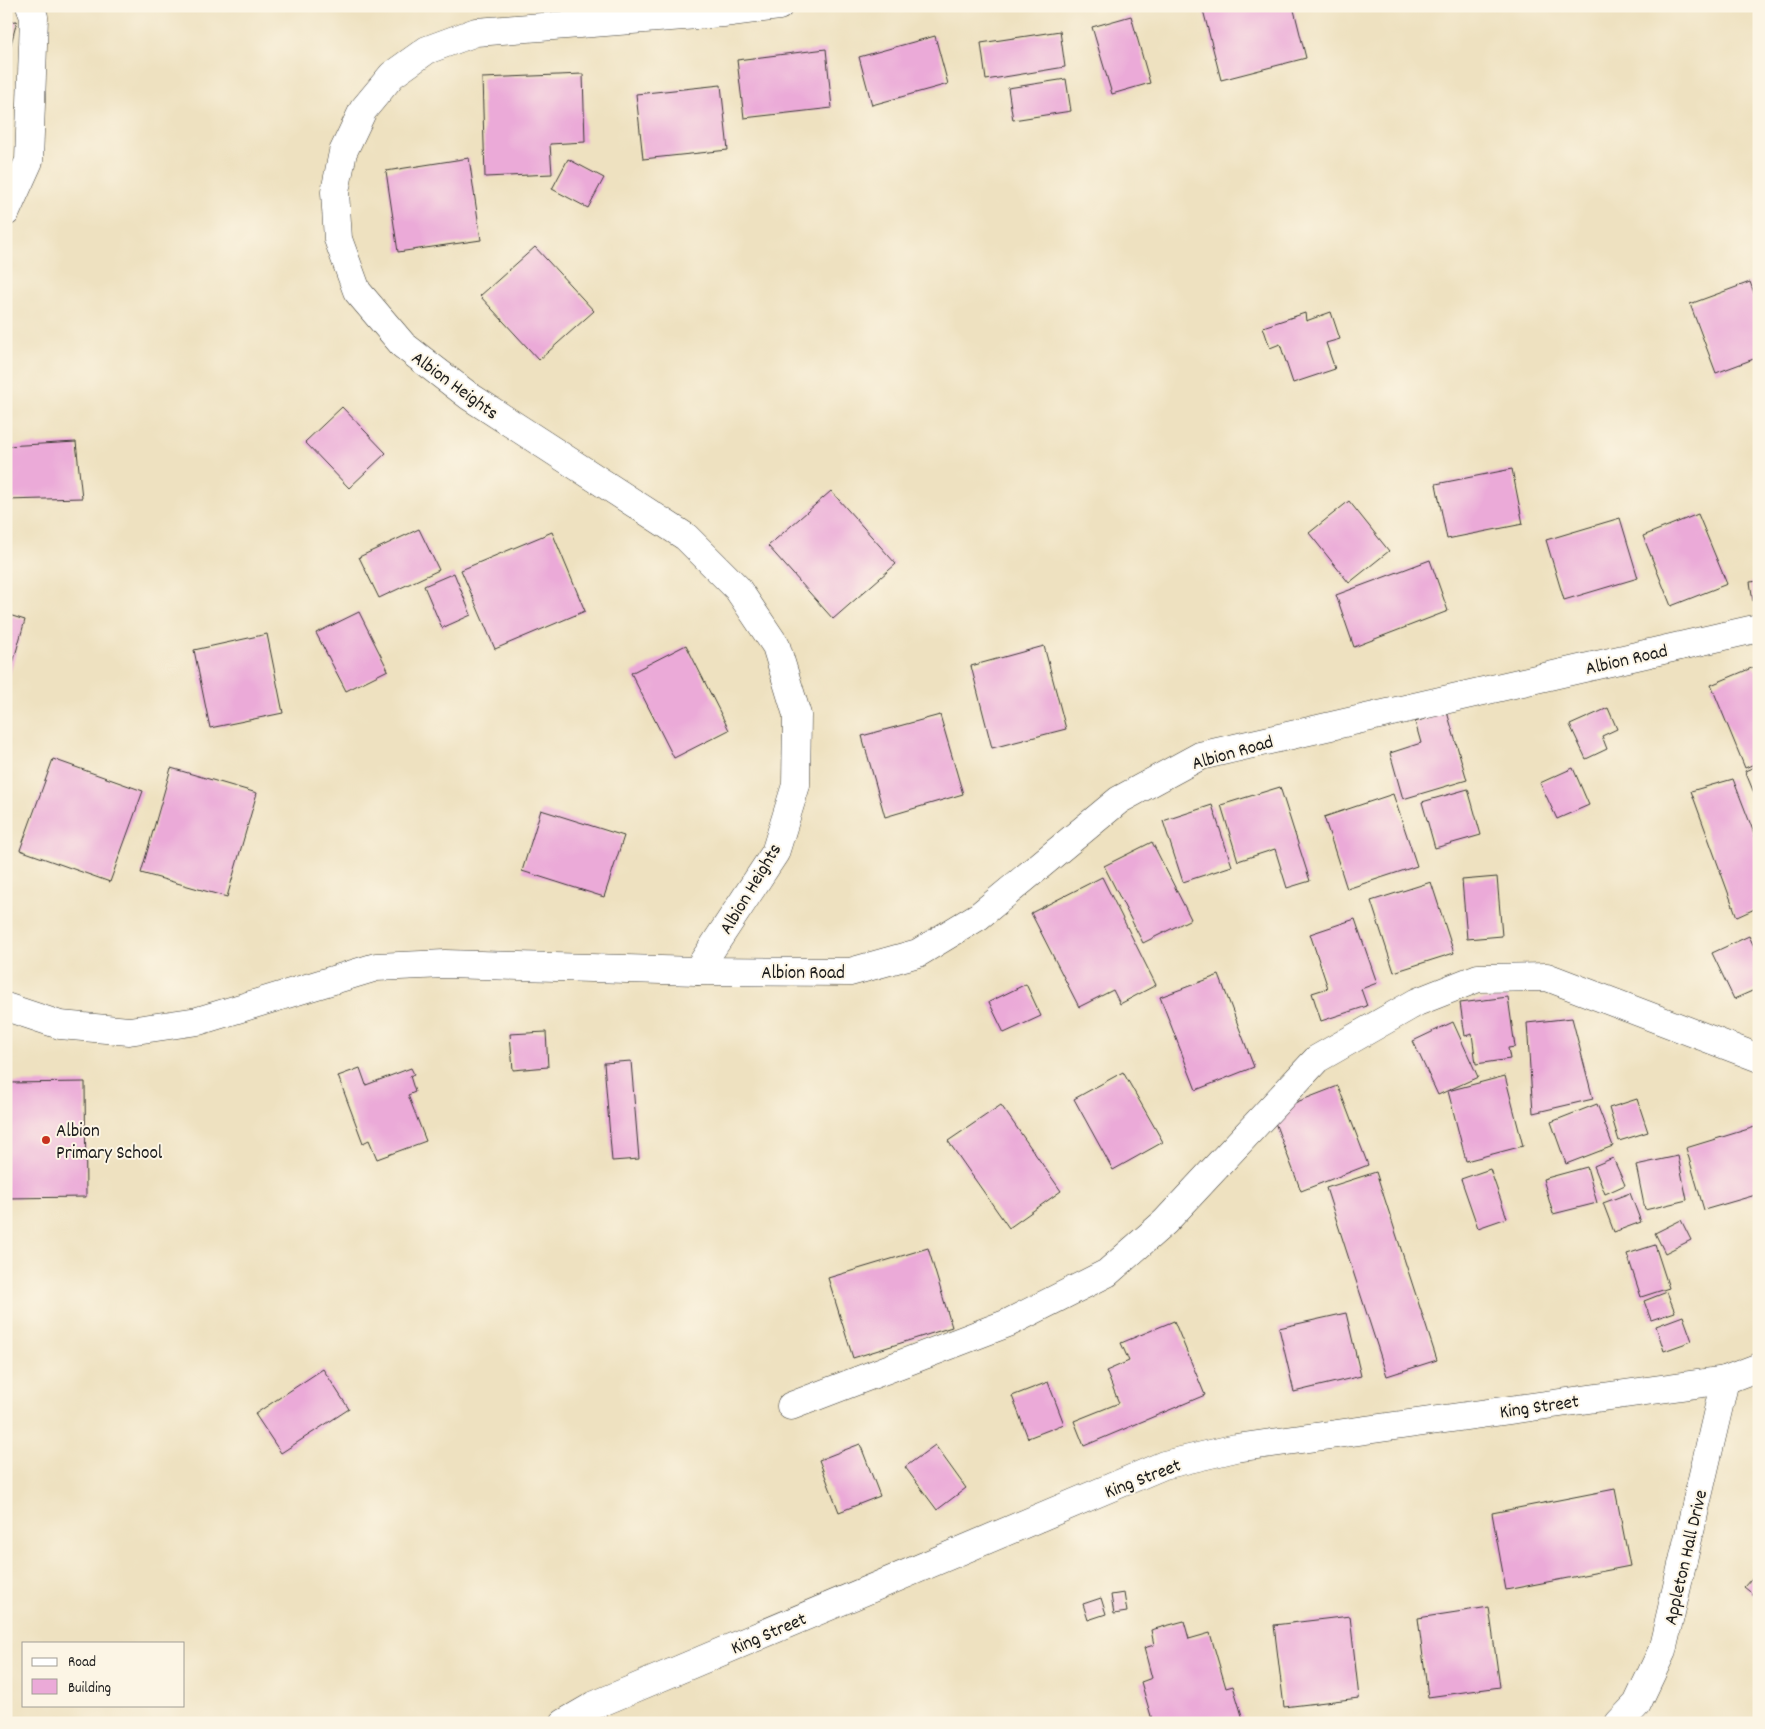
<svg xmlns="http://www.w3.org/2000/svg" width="1765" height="1729" font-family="Dekko,sans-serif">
  <rect width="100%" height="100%" fill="#fcf5e5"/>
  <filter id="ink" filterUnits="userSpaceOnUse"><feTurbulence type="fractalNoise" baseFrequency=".02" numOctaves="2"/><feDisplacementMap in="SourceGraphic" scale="10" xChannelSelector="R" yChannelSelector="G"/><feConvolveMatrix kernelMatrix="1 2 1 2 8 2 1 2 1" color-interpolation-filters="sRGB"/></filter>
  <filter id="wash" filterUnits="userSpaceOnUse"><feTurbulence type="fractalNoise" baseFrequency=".0096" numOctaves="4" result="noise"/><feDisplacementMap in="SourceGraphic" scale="20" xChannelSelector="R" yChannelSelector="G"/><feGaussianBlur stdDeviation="1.12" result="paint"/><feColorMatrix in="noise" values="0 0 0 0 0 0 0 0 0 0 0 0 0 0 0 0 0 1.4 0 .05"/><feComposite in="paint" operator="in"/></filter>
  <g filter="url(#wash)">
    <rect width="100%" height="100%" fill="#eee1c0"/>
    <g id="blocks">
      <path fill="#ebaad8" d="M1202,6H1293L1306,58L1221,80Z
        M1131,16L1150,83L1112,94L1092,27Z
        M17,21L7,59H6V22Z
        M1060,31L1065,67L986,80L981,43Z
        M935,36L948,84L872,105L859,57Z
        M826,49L832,108L744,118L737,60Z
        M583,74L585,142L550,144L552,174L485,177L482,78Z
        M1066,79L1071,111L1013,120L1008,88Z
        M721,85L728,150L643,159L636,94Z
        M469,158L481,240L398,252L386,171Z
        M568,159L604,178L588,208L552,189Z
        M535,247L594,311L539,360L480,296Z
        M1750,282L1759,306V357L1716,373L1690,304Z
        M1331,312L1340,339L1326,343L1335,369L1293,383L1280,344L1270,348L1263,327L1305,313L1306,321Z
        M342,407L386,453L349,488L305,442Z
        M76,442L82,498L6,500V446Z
        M1512,469L1523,524L1447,539L1436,484Z
        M831,491L896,564L833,619L768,546Z
        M1349,501L1389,551L1349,583L1309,533Z
        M1698,514L1727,584L1671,606L1643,536Z
        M1620,518L1638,578L1564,600L1546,540Z
        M419,529L439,570L379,598L359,557Z
        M552,532L585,611L495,649L461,570Z
        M1430,560L1448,611L1354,647L1336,595Z
        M454,573L471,615L442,628L424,586Z
        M1759,581V600L1753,601L1750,582Z
        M359,612L388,670L346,691L316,633Z
        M6,614L25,620L8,681H6Z
        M267,634L283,713L210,728L194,650Z
        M686,645L729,730L674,758L631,673Z
        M1044,646L1066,729L992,748L971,666Z
        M1754,667L1759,680V762L1745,768L1711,685Z
        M1608,708L1617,729L1602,736L1607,749L1586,759L1570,725Z
        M1447,712L1467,780L1403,799L1390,753L1421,743L1415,722Z
        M940,715L963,794L885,817L862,736Z
        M53,759L143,791L110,882L20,850Z
        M1759,765V805L1745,771Z
        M171,768L257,793L227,897L141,873Z
        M1573,768L1589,805L1557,819L1540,783Z
        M1733,779L1759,846V907L1737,917L1691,791Z
        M1280,787L1310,881L1287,888L1275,849L1238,861L1221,805Z
        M1468,789L1481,835L1435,848L1422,802Z
        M1393,794L1417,866L1347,889L1324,817Z
        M1212,805L1232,866L1183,882L1163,821Z
        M541,810L624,836L604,897L522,871Z
        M1152,842L1191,919L1143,943L1104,866Z
        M1102,877L1156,985L1120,1004L1113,990L1079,1007L1031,913Z
        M1497,877L1502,936L1467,939L1462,880Z
        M1431,882L1454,953L1394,972L1371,901Z
        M1355,919L1377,983L1361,989L1367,1006L1321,1021L1312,993L1328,988L1310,934Z
        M1749,936L1759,957V988L1734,999L1712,953Z
        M1219,975L1254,1067L1196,1090L1160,997Z
        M1026,984L1041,1016L1004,1033L989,1002Z
        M1508,997L1515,1047L1508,1048L1510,1059L1476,1064L1472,1034L1465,1036L1460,1003Z
        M1572,1018L1593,1099L1533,1113L1527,1023Z
        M1453,1022L1478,1077L1438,1095L1413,1041Z
        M546,1032L548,1067L513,1070L510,1034Z
        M631,1061L639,1159L612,1161L604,1063Z
        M360,1068L366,1085L411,1068L414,1074L410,1076L415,1092L408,1095L426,1141L377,1159L369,1140L363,1143L338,1076Z
        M1123,1072L1163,1142L1113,1170L1074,1099Z
        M1505,1076L1523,1146L1466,1161L1448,1091Z
        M85,1082L86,1197L6,1198V1083Z
        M1338,1086L1368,1165L1301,1191L1271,1112Z
        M1637,1099L1648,1132L1619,1141L1609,1108Z
        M1597,1104L1613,1146L1566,1164L1551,1122Z
        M1001,1105L1061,1191L1009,1228L948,1141Z
        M1755,1127L1759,1140V1194L1704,1210L1686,1148Z
        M1678,1156L1687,1200L1645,1210L1636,1165Z
        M1613,1158L1625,1185L1605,1194L1594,1166Z
        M1587,1167L1597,1203L1553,1214L1543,1179Z
        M1490,1169L1507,1218L1478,1228L1461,1179Z
        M1376,1172L1437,1360L1387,1376L1326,1188Z
        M1630,1193L1641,1222L1614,1232L1603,1203Z
        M1681,1220L1691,1240L1665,1253L1655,1233Z
        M1655,1245L1669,1288L1641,1297L1627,1254Z
        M928,1248L952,1327L853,1358L828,1278Z
        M1667,1292L1675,1312L1651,1320L1644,1301Z
        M1346,1313L1361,1376L1294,1392L1279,1328Z
        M1683,1316L1692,1341L1664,1351L1656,1326Z
        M1174,1321L1205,1395L1084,1446L1074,1421L1119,1403L1106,1371L1129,1361L1121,1343Z
        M323,1369L349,1409L281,1453L255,1414Z
        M1048,1382L1064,1424L1028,1438L1012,1396Z
        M860,1444L880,1496L839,1512L819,1460Z
        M935,1445L966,1488L937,1510L905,1467Z
        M1615,1489L1630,1566L1506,1590L1492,1513Z
        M1759,1570V1599L1744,1587Z
        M1124,1593L1127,1612L1114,1614L1111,1595Z
        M1101,1598L1106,1614L1088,1620L1083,1604Z
        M1489,1607L1500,1687L1428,1697L1418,1618Z
        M1350,1616L1359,1698L1284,1707L1274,1625Z
        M1184,1621L1189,1639L1210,1633L1226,1688L1233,1686L1243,1719L1230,1723H1153L1141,1682L1152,1678L1144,1648L1154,1645L1151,1630Z"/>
    </g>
  </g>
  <g filter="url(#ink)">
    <use href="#blocks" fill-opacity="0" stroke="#3c3a35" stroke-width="1"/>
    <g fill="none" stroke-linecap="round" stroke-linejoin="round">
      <defs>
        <path id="minor" d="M697,971L775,853L796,785L797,715L776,646L737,588L686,537L469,396L403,345L357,291L338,239L335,192L343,152L363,110L392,75L427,50L476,32L723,13L779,6
          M791,1406L1008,1323L1107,1273L1165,1222L1317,1059L1417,1002L1478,978L1547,977L1759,1058
          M1619,1723L1637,1704L1662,1651L1725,1380"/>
        <path id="tertiary" d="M6,212L29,161L34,17L30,6
          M6,1007L60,1025L129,1031L198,1021L376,967L445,964L697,971L850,972L918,953L979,916L1119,800L1200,756L1759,628
          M564,1723L595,1705L1164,1465L1236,1448L1725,1380L1759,1367"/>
      </defs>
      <use href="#minor" stroke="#3c3a35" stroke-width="29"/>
      <use href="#tertiary" stroke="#3c3a35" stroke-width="29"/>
      <use href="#minor" stroke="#fff" stroke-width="28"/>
      <use href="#tertiary" stroke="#fff" stroke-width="28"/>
    </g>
  </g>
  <circle fill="#c8321e" stroke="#fcf5e5" stroke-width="2" cx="46" cy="1140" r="5"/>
  <g text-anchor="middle" stroke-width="4" stroke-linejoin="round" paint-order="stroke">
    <g font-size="19" fill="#1c1c1c" stroke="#fcf5e5">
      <text transform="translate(456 384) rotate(36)" y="7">Albion Heights</text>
      <text transform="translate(1626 658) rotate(-13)" y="7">Albion Road</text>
      <text transform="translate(1232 751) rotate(-16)" y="7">Albion Road</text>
      <text transform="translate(749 888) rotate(-59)" y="7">Albion Heights</text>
      <text x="803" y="978">Albion Road</text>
      <text transform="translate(1539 1405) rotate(-8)" y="7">King Street</text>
      <text transform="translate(1142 1477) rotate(-21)" y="7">King Street</text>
      <text transform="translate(1684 1557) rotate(-77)" y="7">Appleton Hall Drive</text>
      <text transform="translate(768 1632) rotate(-23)" y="7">King Street</text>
    </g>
    <g font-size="19" fill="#1c1c1c" stroke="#fcf5e5" text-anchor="start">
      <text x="56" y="1136">Albion<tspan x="56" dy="22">Primary School</tspan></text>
    </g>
  </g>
  <rect width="1765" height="1729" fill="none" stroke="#fcf5e5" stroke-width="25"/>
  <rect x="22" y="1642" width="162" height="65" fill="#fcf5e5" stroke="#a29e95"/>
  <rect x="32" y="1658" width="25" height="8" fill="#ffffff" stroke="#a29e95"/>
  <text x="68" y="1666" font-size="15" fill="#1c1c1c">Road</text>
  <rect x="32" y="1679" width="25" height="15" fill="#ebaad8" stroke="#a29e95"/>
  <text x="68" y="1692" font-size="15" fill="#1c1c1c">Building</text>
</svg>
